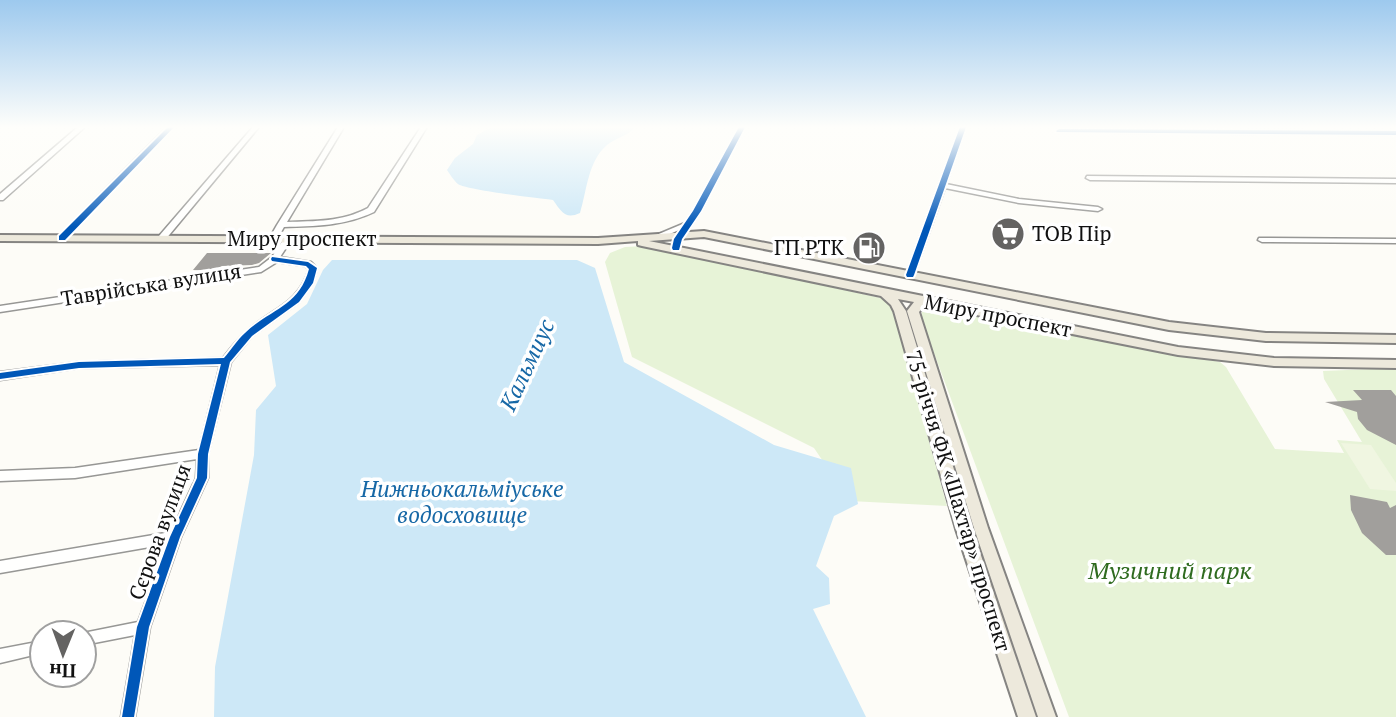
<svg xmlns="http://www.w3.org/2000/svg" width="1396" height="717" font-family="'PT Serif',serif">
  <rect width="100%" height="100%" fill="#fdfcf7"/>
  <path fill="#e7f3d7" d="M644,246L885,299L891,303L947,506L850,501L814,448L632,357L605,262L610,253L625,247Z
    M929,308L1220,362L1226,367L1275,449L1344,453L1337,440L1362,442L1324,379L1323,371L1396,368V717H1069L921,318L922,310Z"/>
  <path fill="#f0f6e1" d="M1341,443L1371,445L1396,483V491L1370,489Z"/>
  <path fill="#cde8f7" d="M492,127H636C627,136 616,138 607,145C588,161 587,190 580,213C565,220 561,211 553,200C538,198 466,190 458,184C454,181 450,174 447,170L455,158L473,144L477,135Z
    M332,260H577L595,268L624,362L774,445L851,468L858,504L834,516L816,566L829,578L830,604L813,609L866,717H214L215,667L254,455L256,410L276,386L268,335L307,304L323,270Z"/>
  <path fill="#a19f9c" d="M207,253H271L259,263L252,265L222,266L213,271L193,270Z
    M1353,390H1391L1396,396V445L1367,430L1358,419L1357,412L1325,402L1362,400Z
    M1350,495L1387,502L1390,508L1396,505V555H1386L1362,533L1351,510Z"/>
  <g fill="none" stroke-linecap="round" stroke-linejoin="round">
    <defs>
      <path id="minor" d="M78,127H85L3,200H0V194Z
        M167,127H174L65,240H59V236Z
        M253,127H259L165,240H159V236Z
        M338,127H344L287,222C315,221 342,222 368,208L421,127H427L374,212C345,226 315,226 284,227L276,241H270L269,239L277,225Z
        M739,127H745L701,211L682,239L679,250H673L672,248L674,239L681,229L661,238H658L654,236L685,223L693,211Z
        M960,127H966L946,184L1019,199L1098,207L1102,209L1098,211L1019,203L945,188L914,275L913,277H907L906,275Z
        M1059,129L1396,131V135L1057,132L1056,131Z
        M1087,176L1396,179V183L1090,180L1086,178Z
        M285,237H291L292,239L280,257L311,262L317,268L313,283L299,302L252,336L231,362L208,454V478L181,537L150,627L135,717H121L135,635L84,645L83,633L138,622L167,544L0,573V561L171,532L196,478L197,459L75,478L0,481V471L75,468L199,450L220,365L79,368L0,380V372L79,362L223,358C230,349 237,340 245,333C269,309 298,306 309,269L305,266L277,262L261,272L0,312V306L259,267L272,257Z
        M1259,238L1396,239V243L1262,242L1258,240Z
        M42,641V653L0,663V649Z"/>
      <path id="major" d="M704,231L1169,322L1266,333L1396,335V343L1266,341L1169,330L704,237L649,241L1178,347L1274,358L1396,360V368L1274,366L1178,355L931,306L923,307L919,312L988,528L1056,717H1038L974,528L907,311L914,302L898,299L906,311L972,529L1036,717H1018L956,529L894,311L891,305L881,296L642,246L638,245V241L598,244L0,241V235L598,238Z"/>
    </defs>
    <use href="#minor" stroke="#979795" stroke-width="3"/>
    <use href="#major" stroke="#858482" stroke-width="4"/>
    <use href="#minor" fill="#fffffe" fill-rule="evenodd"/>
    <use href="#major" fill="#ede9dc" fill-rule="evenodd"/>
    <defs>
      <path id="cycleway" d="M168,127H174L65,240H59V236Z
        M739,127H745L701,211L682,239L679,250H673L672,248L674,239L693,211Z
        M960,127H966L914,275L913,277H907L906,275Z
        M1059,129L1396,131V135L1057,132L1056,131Z
        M272,257L308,262L317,268L313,283L299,302L252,336L230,362L208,454L207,478L180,537L149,627L134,717H122L137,627L170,537L197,478L198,454L221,364L79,368L0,379V373L79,362L224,358C231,350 237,340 245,333C270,309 299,307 309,269L306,266L272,261L271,259Z"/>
    </defs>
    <use href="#cycleway" stroke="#fff" stroke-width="4"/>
    <use href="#cycleway" fill="#0057b8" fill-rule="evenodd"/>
  </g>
  <linearGradient id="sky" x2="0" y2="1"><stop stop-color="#9dc9ee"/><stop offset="0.56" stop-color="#fefefb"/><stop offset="1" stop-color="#fefefb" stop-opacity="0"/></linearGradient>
  <rect width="1396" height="227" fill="url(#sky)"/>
  <defs>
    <symbol id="supermarket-disc" viewBox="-11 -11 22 22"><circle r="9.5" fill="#646362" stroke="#fff"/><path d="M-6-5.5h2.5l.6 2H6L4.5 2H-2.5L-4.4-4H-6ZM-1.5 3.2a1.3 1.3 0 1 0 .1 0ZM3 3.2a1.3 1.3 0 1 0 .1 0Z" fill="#fff"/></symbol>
    <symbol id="fuel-disc" viewBox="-11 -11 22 22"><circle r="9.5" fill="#646362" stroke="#fff"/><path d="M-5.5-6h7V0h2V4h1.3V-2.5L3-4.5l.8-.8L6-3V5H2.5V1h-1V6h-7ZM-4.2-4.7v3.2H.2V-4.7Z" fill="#fff"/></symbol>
  </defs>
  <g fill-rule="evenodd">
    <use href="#supermarket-disc" x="989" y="215" width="38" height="38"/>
    <use href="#fuel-disc" x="850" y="229" width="38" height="38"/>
  </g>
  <g text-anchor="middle" stroke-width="7" stroke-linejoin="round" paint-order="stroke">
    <g font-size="21" fill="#111" stroke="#fff" text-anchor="start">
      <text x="1032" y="241">ТОВ Пір</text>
      <text x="844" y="255" text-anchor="end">ГП РТК</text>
    </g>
    <g font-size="21" fill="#111" stroke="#fff">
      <text x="302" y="246">Миру проспект</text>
      <text transform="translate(151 285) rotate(-9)" y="7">Таврійська вулиця</text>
      <text transform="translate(998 316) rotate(11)" y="7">Миру проспект</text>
      <text transform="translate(958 501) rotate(73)" y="7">75-річчя ФК «Шахтар» проспект</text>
      <text transform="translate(160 532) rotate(-70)" y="7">Сєрова вулиця</text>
    </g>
    <g font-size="23" font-style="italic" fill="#1768a6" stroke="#fff">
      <text transform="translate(527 365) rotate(-65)" y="8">Кальмиус</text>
      <text x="462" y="497">Нижньокальміуське<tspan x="462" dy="26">водосховище</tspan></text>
    </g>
    <g font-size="24" font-style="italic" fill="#2f6b1f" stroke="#fff">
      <text x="1170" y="579">Музичний парк</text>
    </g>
  </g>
  <g transform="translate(63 654) rotate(181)"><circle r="33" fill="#ffffff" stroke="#a0a0a0" stroke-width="2"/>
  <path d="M0-5L12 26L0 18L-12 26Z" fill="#646362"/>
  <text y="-10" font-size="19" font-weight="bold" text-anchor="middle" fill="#111111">Пн</text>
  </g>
</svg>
